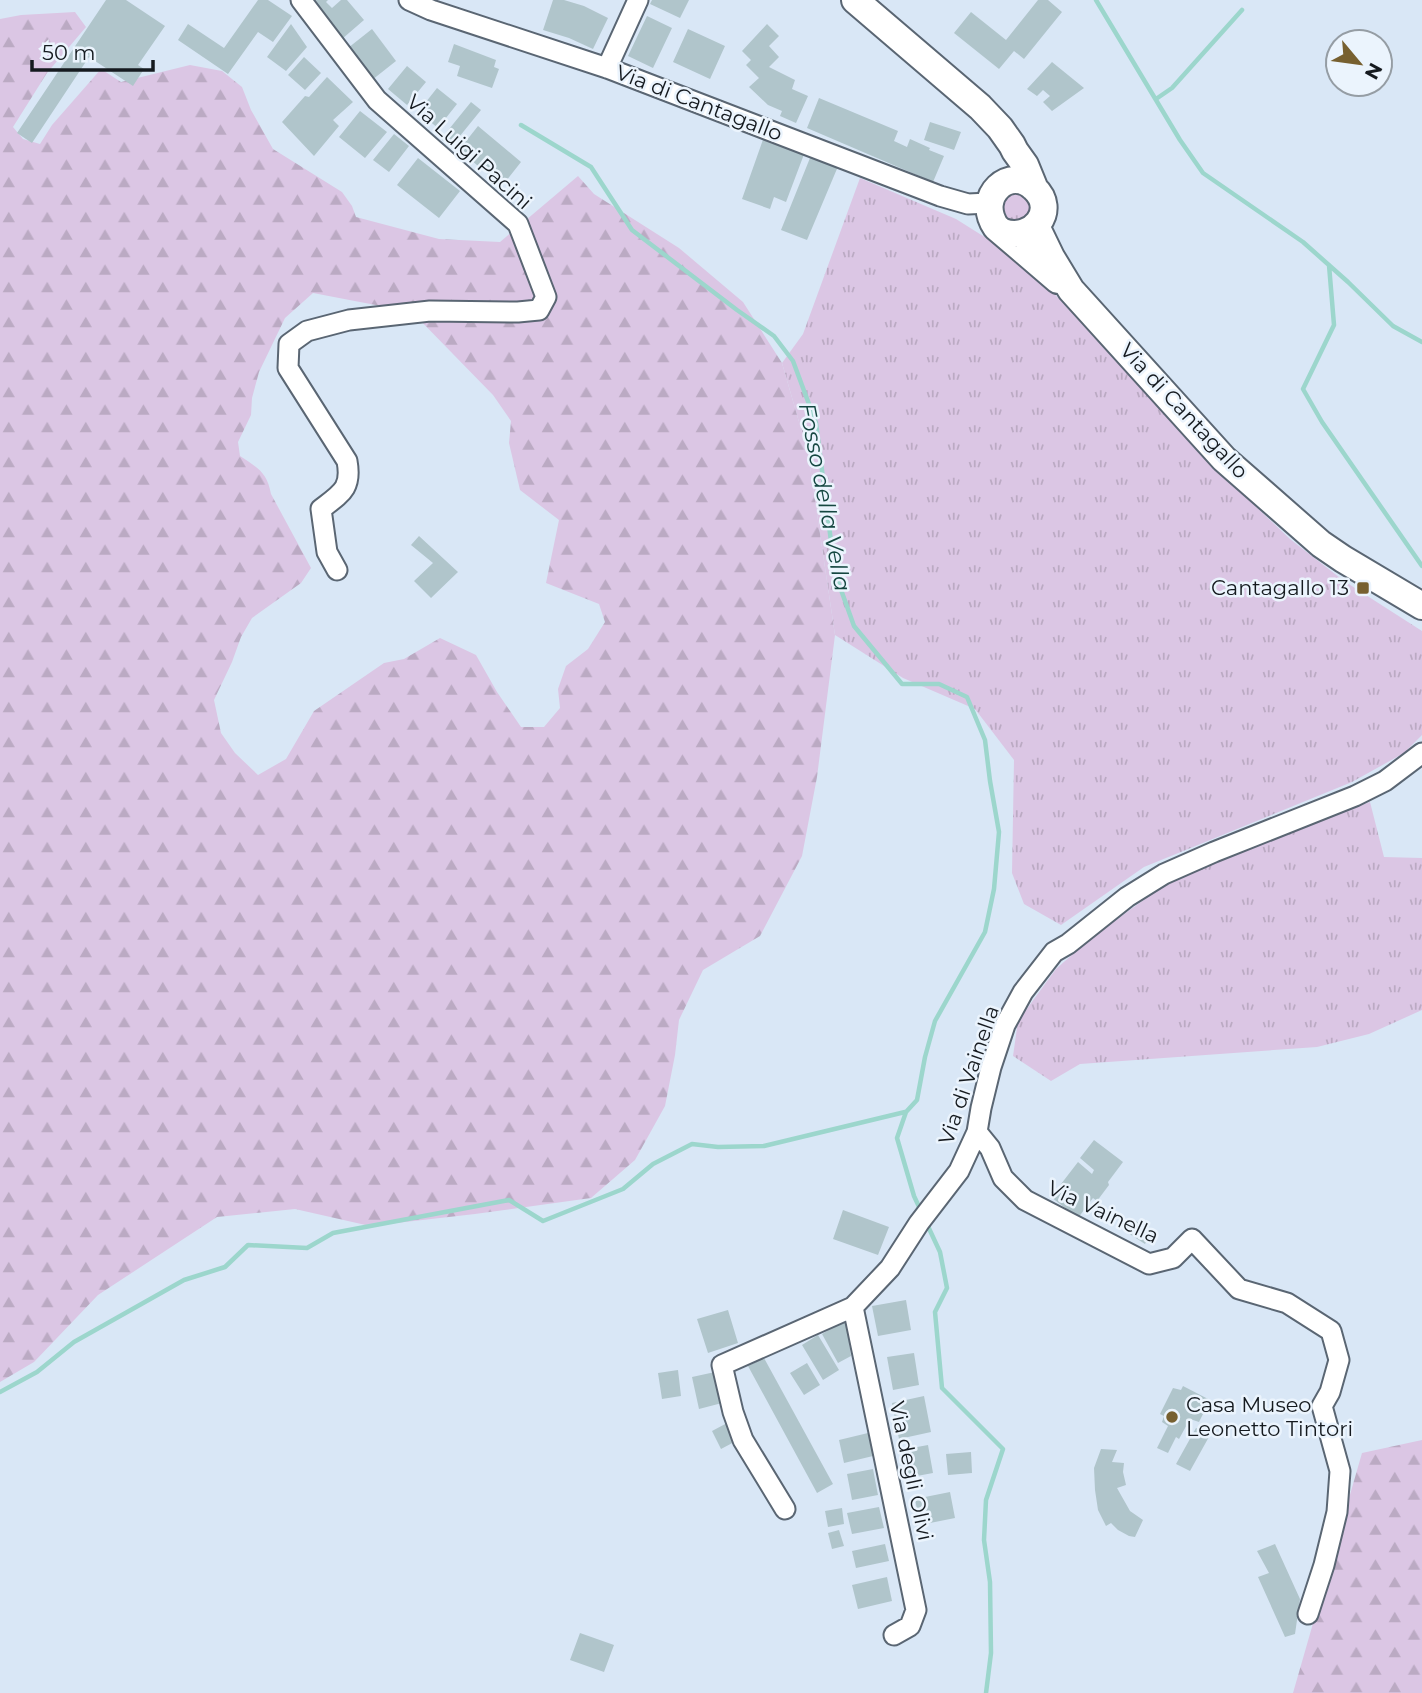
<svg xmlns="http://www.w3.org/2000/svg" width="1422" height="1693" font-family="Montserrat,sans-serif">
  <defs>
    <pattern id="grass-tufts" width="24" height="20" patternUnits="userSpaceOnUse" patternTransform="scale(1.75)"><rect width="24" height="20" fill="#dbc6e4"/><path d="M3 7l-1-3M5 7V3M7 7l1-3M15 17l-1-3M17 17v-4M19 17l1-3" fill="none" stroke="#bbaac3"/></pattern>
    <pattern id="forest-firs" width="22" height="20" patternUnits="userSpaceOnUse" patternTransform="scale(1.75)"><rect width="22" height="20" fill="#dbc6e4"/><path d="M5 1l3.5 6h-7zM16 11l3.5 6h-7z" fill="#bbaac3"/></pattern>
  </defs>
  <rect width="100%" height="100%" fill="#d9e7f6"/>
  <path fill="url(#grass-tufts)" d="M860,178L956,219L1026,263L1210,463L1290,539L1344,581L1422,631V735L1404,753L1352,782L1144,867L1061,925L1024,904L1012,873L1014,760L975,709L903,678L835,635L808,453L782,363L803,334Z
    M1012,192L1027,196L1032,210L1023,223L1003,219L1000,203Z
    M1370,802L1384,857L1422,858V1010L1369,1034L1317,1047L1080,1064L1051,1081L1013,1056L1018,1021L1056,969L1091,938L1167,883L1272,837Z"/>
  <path fill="url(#forest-firs)" fill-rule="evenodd" d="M75,12L86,27L47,73L13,127L23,139L40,144L52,125L101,69L121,82L190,65L222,71L242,87L251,110L273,149L342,192L352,206L356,217L439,239L500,242L578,176L594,194L679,248L743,302L782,363L808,453L835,635L817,777L802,856L760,936L703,970L679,1020L675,1055L665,1106L635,1160L591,1198L475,1214L370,1226L295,1209L217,1217L98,1295L34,1362L0,1382V19L21,15ZM313,293L412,312L493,395L511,421L509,443L520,490L559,520L546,583L599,604L605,622L588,649L566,666L558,689L560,708L544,727H521L497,692L476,655L440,638L404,659L384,663L314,711L286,759L258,775L235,753L221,733L214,700L232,662L241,637L252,618L301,583L311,568L271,494C267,472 258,468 240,456L238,442L251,415L252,398L259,372L285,318Z
    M1422,1440V1693H1293L1362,1453Z"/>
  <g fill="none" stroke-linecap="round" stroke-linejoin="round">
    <path stroke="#9cd6cc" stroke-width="4.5" d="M1096,0L1180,140L1203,173L1303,242L1348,282L1393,326L1422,342
      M1156,99L1172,88L1242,10
      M521,125L591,167L632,230L737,310L774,336L793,361L816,423L835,573L854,626L902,684H939L967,697L985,740L990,781L999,832L994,889L985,932L935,1021L925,1057L917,1100L906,1112L897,1138L914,1196L921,1211
      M1329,265L1334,325L1303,389L1322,422L1422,566
      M926,1222L940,1252L947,1288L935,1312L942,1388L1003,1449L986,1500L984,1540L990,1582L991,1653L986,1693
      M0,1392L37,1372L74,1342L184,1280L225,1267L248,1245L307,1248L333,1233L509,1200L543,1221L623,1189L653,1164L692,1144L718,1147L764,1146L905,1112"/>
  </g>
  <path fill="#b0c5cb" d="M106,0H126L165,26L138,65L144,69L133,86L89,57L32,143L17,133Z
    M258,0H268L292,16L273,42L258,32L228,74L178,40L188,24L224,48Z
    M310,0H328L326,2L332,8L341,0H347L364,20L342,39Z
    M553,0H564L584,6L608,18L593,49L569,38L543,30Z
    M652,0H689L680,18L650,4Z
    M1038,0H1048L1062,12L1024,59L1014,51L999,69L954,33L971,12L1006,40Z
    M647,16L672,28L653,68L628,56Z
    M291,24L307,47L286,71L267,57Z
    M767,24L779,36L769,46L779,57L769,67L795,80L792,89L808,96L796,123L780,116L782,111L768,105L749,87L759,78L746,65L751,60L742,51Z
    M372,29L396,61L372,80L348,48Z
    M688,29L725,46L710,79L673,62Z
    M454,44L496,60L494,67L499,69L492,88L457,76L460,66L448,62Z
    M304,57L321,73L305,90L288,75Z
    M1052,62L1084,88L1052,111L1043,102L1050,96L1043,90L1037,96L1027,89Z
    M407,66L426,82L407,105L388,89Z
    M327,77L353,102L333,120L339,126L314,156L282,122L305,96L309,97Z
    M437,88L457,104L438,128L418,112Z
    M819,98L898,131L894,141L907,147L910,139L930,148L929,150L944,156L933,182L807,128Z
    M471,102L481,110L451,147L441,139Z
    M360,111L387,132L365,158L339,137Z
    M930,122L961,132L954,150L924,140Z
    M478,126L521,162L502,186L459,150Z
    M394,134L409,146L389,172L373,160Z
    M765,134L806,149L786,202L774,197L770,209L742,199Z
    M812,153L839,164L807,240L781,230Z
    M418,158L460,191L439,218L397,185Z
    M419,536L458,572L431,598L414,581L433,563L411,545Z
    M1094,1140L1123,1162L1108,1182L1109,1185L1097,1201L1093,1198L1078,1218L1051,1197L1078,1162L1092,1174L1094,1170L1080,1158Z
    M843,1210L889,1227L878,1255L833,1239Z
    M1136,1221L1152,1232L1145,1244L1128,1233Z
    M906,1300L911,1330L878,1336L872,1306Z
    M728,1310L738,1343L708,1353L697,1319Z
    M846,1320L851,1356L838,1363L822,1334Z
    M818,1335L839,1370L823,1380L802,1345Z
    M914,1353L919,1385L893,1390L887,1357Z
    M764,1358L833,1484L817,1493L748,1366Z
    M807,1363L820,1385L804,1395L790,1373Z
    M678,1370L681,1396L662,1399L658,1373Z
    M715,1372L722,1403L699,1409L692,1377Z
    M1183,1386L1210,1400L1199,1422L1190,1419L1179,1439L1176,1437L1168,1453L1157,1448L1168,1426L1162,1422L1164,1416L1160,1414L1173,1388L1181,1390Z
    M924,1396L931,1432L899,1439L892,1403Z
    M729,1422L738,1440L721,1449L712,1431Z
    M1196,1428L1210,1435L1190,1471L1176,1464Z
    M868,1433L873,1456L844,1463L839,1440Z
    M928,1445L933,1473L906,1478L901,1450Z
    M1101,1449L1117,1450L1112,1462L1124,1463L1123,1472L1126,1485L1117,1488L1130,1511L1143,1520L1135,1537L1129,1536L1118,1530L1111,1523L1106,1526L1098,1510L1095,1490L1094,1468Z
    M971,1452L972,1473L948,1475L946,1454Z
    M873,1469L878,1495L852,1500L847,1474Z
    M950,1492L955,1518L920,1525L915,1499Z
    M879,1507L884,1528L852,1534L847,1513Z
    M842,1508L844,1524L828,1527L825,1511Z
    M839,1530L844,1546L832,1549L828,1533Z
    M885,1544L889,1561L856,1568L852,1551Z
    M1275,1544L1300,1599L1295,1634L1285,1637L1258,1577L1269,1573L1257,1551Z
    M887,1577L892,1601L858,1609L852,1585Z
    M580,1633L614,1645L604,1672L570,1660Z"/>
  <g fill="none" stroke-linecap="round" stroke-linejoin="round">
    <defs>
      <path id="street" d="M301,0L377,100L518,224L546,297L539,310L518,312L430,311L349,320L307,331L289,344L288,368L347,461C352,488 342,493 321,509L327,552L337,570
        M409,0L431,10L607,68L940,196L968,204L989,203
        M607,68L638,0
        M977,1132L990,1148L1003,1178L1025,1200L1149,1264L1173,1258L1192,1239L1239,1289L1287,1303L1331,1331L1339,1360L1330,1392L1322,1406L1340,1471L1337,1512L1324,1565L1308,1614
        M853,1307L916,1610L910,1626L894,1635
        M785,1509L743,1440L733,1412L722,1365L853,1307L890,1268L919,1223L959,1171L977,1132L981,1108L991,1067L1005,1025L1023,992L1054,952L1068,944L1127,897L1164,874L1214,852L1355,796L1385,781L1422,753"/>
      <path id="secondary" d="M855,0L980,107L1000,128L1012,145L1015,151L1025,165L1034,187
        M1036,226L1051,257L1071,290L1224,459L1321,544L1343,559L1422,606
        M1003,232C1033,242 1058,210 1034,188C1010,165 975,196 996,227L1058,280"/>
    </defs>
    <use href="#street" stroke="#5a6673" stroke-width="23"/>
    <use href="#secondary" stroke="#5a6673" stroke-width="30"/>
    <use href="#street" stroke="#fff" stroke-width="19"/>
    <use href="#secondary" stroke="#fff" stroke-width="26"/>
  </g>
  <g fill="#776030" stroke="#ebf4fd" stroke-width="2.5">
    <rect x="1356" y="581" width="14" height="14" rx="3.5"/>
    <circle cx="1172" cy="1417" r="7"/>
  </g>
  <g text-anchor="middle" stroke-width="5" stroke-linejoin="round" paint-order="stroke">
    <g font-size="21" fill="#151a1f" stroke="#ebf4fd">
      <text transform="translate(699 103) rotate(21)" y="7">Via di Cantagallo</text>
      <text transform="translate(469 152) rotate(42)" y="7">Via Luigi Pacini</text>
      <text transform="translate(1184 411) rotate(47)" y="7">Via di Cantagallo</text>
      <text transform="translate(969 1075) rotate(-71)" y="7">Via di Vainella</text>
      <text transform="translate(1103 1212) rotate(25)" y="7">Via Vainella</text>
      <text transform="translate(911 1471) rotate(78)" y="7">Via degli Olivi</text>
    </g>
    <g font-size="21" fill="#151a1f" stroke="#ebf4fd" text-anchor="end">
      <text x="1349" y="595">Cantagallo 13</text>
      <text x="1186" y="1412" text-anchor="start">Casa Museo<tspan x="1186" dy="24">Leonetto Tintori</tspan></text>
    </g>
    <g font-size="23" font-style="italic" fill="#154741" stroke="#ebf4fd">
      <text transform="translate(825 497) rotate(79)" y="8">Fosso della Vella</text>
    </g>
  </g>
  <g transform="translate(1359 63) rotate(119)"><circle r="33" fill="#ebf4fd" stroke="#959da4" stroke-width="2"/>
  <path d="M0-5L12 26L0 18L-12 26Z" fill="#776030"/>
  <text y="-10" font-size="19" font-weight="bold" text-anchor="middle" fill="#151a1f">N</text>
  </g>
  <path d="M32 60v10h121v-10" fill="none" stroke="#151a1f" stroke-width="3.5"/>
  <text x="42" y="60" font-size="21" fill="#151a1f" stroke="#ebf4fd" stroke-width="5" paint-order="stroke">50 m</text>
</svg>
